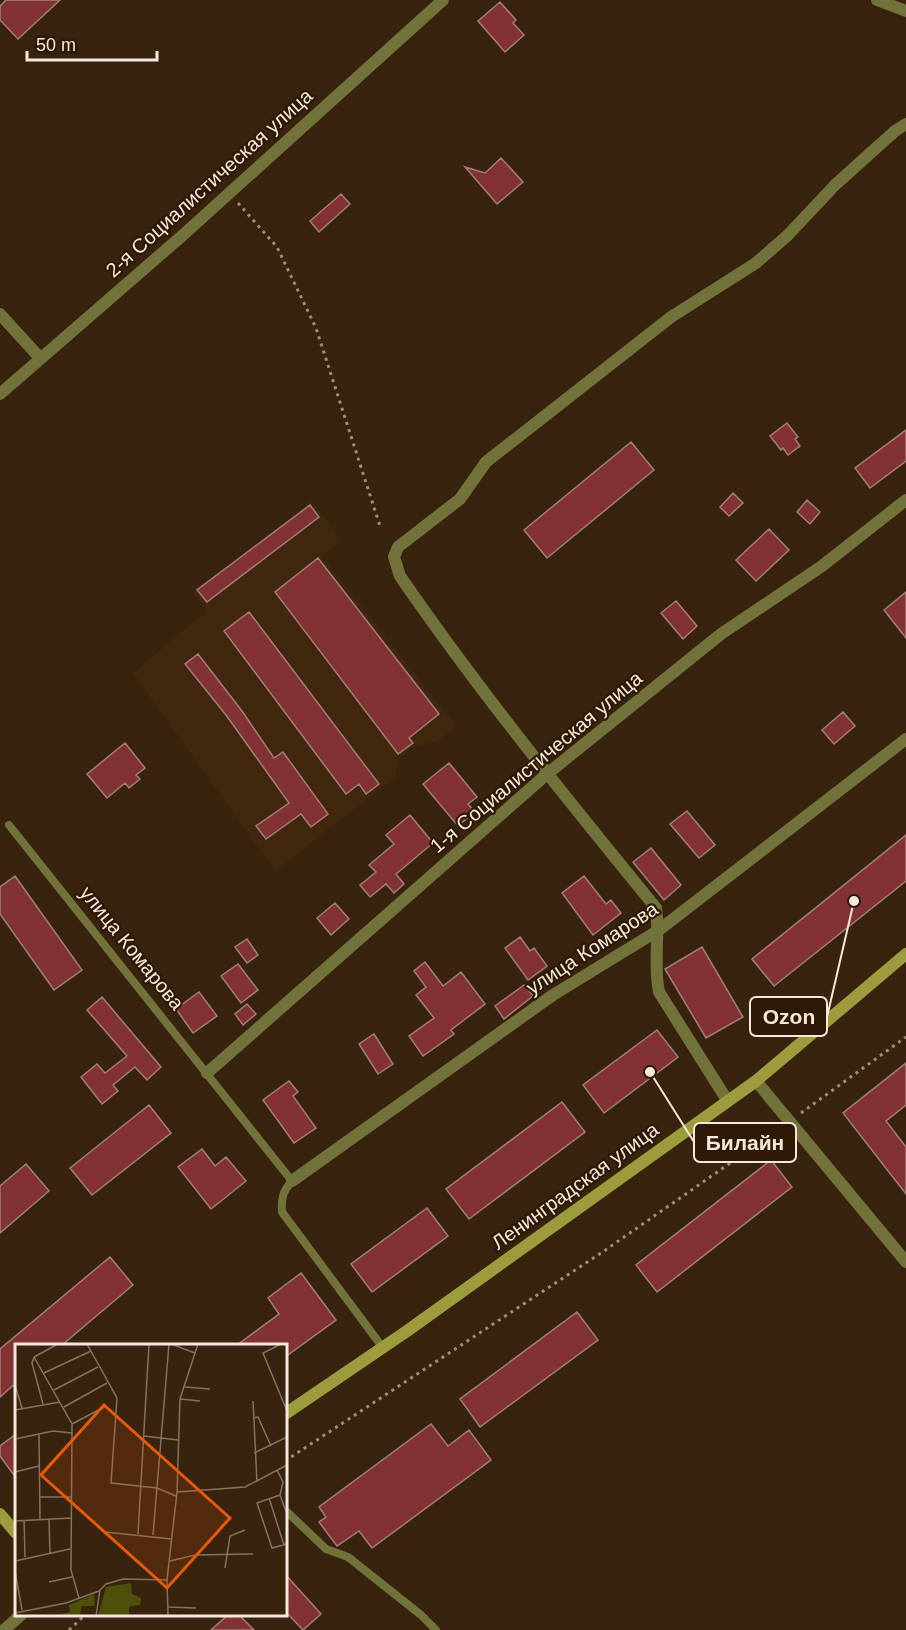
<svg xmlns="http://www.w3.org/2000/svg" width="906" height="1630" font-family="Helvetica,sans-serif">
  <rect width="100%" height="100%" fill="#38230f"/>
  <path fill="#41270d" d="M312,501L342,541L322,556L456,726L436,742L414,746L399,759L395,777L275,871L133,673L207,611L193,592Z"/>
  <path fill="#833233" stroke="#a17d7b" stroke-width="1.5" d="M6,0H60L18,39L0,20V6Z
    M500,2L516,20L513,23L524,35L505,52L478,21Z
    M501,158L523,182L497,204L465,167L485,173Z
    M341,194L350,204L319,232L310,221Z
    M787,423L798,437L795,439L800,446L788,455L783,448L781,450L770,436Z
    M906,430V461L870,488L855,468Z
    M631,442L654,470L547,558L524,530Z
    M733,493L743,503L729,516L720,507Z
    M807,500L820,512L810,524L797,512Z
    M310,505L319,517L207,602L197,590Z
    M769,529L789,550L756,581L736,560Z
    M318,558L439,714L409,738L413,743L398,754L275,592Z
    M906,592V638L884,610Z
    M676,601L697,626L683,639L661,613Z
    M249,612L379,784L366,794L359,784L346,794L224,631Z
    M198,654L242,711L274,758L283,752L328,814L311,827L301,814L266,839L256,826L289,803L226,715L185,664Z
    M843,712L855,726L834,744L822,730Z
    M125,743L145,768L136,775L140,779L129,788L125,783L107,798L87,774Z
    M449,763L477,797L468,804L475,812L458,826L423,784Z
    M687,811L715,845L699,858L670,824Z
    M410,815L433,843L396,874L404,884L394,893L386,884L370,897L360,885L376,872L369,865L394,844L386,835Z
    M906,835V881L774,986L752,959Z
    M651,848L681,885L664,900L633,862Z
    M15,876L82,970L54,990L0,914V887Z
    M584,876L606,904L611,900L621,913L593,935L562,893Z
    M335,903L349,919L331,935L317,918Z
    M520,937L530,951L534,948L547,966L528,980L505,948Z
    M247,939L258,955L247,963L235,947Z
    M702,947L743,1017L706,1038L665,969Z
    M425,962L443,986L461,972L485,1004L451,1030L454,1034L423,1056L409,1036L434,1018L416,995L426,987L414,971Z
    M238,964L258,990L241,1003L221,976Z
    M524,985L533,996L504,1019L495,1006Z
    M199,992L217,1016L193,1033L176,1009Z
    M102,997L161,1067L147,1080L135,1067L113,1085L118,1091L102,1104L81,1077L97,1064L105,1073L127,1056L87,1010Z
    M247,1004L256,1014L243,1025L235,1014Z
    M657,1030L678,1057L604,1113L583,1085Z
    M374,1034L393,1064L378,1074L359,1044Z
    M906,1063V1105L886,1121L906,1147V1194L843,1113Z
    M289,1081L298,1092L293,1096L316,1128L294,1143L263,1100Z
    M562,1102L585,1132L469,1219L446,1189Z
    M149,1105L171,1133L92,1195L70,1168Z
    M202,1149L215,1166L226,1157L246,1181L211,1209L178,1167Z
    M771,1160L792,1187L657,1292L636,1265Z
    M26,1164L49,1191L0,1233V1186Z
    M427,1208L448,1236L372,1292L351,1264Z
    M110,1257L133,1285L62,1345H16V1383L0,1397V1349Z
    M301,1273L336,1320L285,1357V1345H237L279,1314L268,1298Z
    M577,1312L598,1340L480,1427L460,1399Z
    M431,1424L448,1446L469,1430L491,1460L372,1548L359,1531L337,1546L319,1522L326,1517L319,1507Z
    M16,1434V1478L0,1456V1446Z
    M285,1574L321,1614L303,1630L285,1611Z
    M229,1614H238L254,1630H211Z"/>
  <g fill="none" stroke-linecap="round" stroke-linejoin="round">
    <path stroke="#9e8d7d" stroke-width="3" stroke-dasharray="3 4.5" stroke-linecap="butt" d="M238,203L277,247L316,328L381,529
      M801,1113L906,1037
      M285,1461L604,1251L779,1129
      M69,1630L86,1614"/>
    <path stroke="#72723b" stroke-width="8" d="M9,825L292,1181C283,1191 281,1198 282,1212L383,1348
      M285,1510L326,1549L348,1557L421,1615L436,1630"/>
    <path stroke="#72723b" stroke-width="12" d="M877,0L906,11
      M0,314L40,358
      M207,1073L547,774L721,634L822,566L906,500
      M727,1100L659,992C653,964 660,936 656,908C568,800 479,691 400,576L394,557L398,547L460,499L486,462L671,317L756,263L788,235L835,185L895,131L906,124
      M292,1181L553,995L659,930L906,739"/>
    <path stroke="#72723b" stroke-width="12" d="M0,394L183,235L443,0
      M756,1081L906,1262
      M4,1630L22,1614"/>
    <path stroke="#9c9c3e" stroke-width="12" d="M285,1414L407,1331L756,1081L906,954
      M0,1514L16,1533"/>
  </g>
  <g text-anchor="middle" stroke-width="4.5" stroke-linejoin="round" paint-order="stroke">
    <g font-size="20" fill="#f6e8dc" stroke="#2d1905">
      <text transform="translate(209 183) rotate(-42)" y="7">2-я Социалистическая улица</text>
      <text transform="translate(536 762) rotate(-40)" y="7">1-я Социалистическая улица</text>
      <text transform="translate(132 948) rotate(51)" y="7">улица Комарова</text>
      <text transform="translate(592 948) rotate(-33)" y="7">улица Комарова</text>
      <text transform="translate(575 1186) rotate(-36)" y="7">Ленинградская улица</text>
    </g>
  </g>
  <g transform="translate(15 1344)">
    <rect width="272" height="272" fill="#38230f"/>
    <path d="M116,239L117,250L126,254L125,261L114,263V271L83,272L91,243ZM79,250L80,262H67L65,271L39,272L55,268L54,261Z" fill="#4d510b"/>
    <path fill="none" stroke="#847261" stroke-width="1.5" d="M72,0L102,54L96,139L142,144L161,152M156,0L180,9M266,0L248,9L272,67M19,13L57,80L56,226L64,254M19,13L17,19L28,60M19,13L43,0M29,29L76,7M0,41L7,64M170,43L195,45M39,46L83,23M165,55L185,57M238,57L242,138M49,63L92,39M0,66L45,58M238,74L243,73L256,102M57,80L91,62M24,90L25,176M129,92L163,96M0,95L38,87L57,89M239,109L272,93M262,126L268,138L265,151L272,170M0,128L24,122M162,148L230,143L272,121M265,151L242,159L257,204L272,200M25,153H56M254,154L269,201M34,175L35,209M9,176L10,213M0,177L56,174M90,188L156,195M123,190L134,0M138,191L154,0M0,217L55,205M155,217L180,211L238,210M210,224L215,192L230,186M0,227L7,266M152,236L153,272M34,238L57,233M152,263L181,264M0,269L51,259L84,247M81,272L85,246L91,240L108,235L152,236L162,148L165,55L183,0"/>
    <path fill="#e8590c" fill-opacity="0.15" stroke="#e8590c" stroke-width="3" d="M89,61L215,174L152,244L26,131Z"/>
    <rect width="272" height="272" fill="none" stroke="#f6e8dc" stroke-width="3"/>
  </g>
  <path fill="none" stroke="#f6e8dc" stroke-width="2" d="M854 901L827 1017M650 1072L694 1142"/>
  <g fill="#f6e8dc" stroke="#2d1905" stroke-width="2">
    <circle cx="854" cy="901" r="6"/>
    <circle cx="650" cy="1072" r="6"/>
  </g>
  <g fill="#2d1905" stroke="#f6e8dc" stroke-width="2">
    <rect x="750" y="997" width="77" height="39" rx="6"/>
    <rect x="694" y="1123" width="102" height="39" rx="6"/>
  </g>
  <g font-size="21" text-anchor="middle" font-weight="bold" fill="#f6e8dc">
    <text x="789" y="1024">Ozon</text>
    <text x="745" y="1150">Билайн</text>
  </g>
  <path d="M27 51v9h130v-9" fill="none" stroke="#f6e8dc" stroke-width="3"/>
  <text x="36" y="51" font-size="18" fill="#f6e8dc" stroke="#2d1905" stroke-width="4.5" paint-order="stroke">50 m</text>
</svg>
